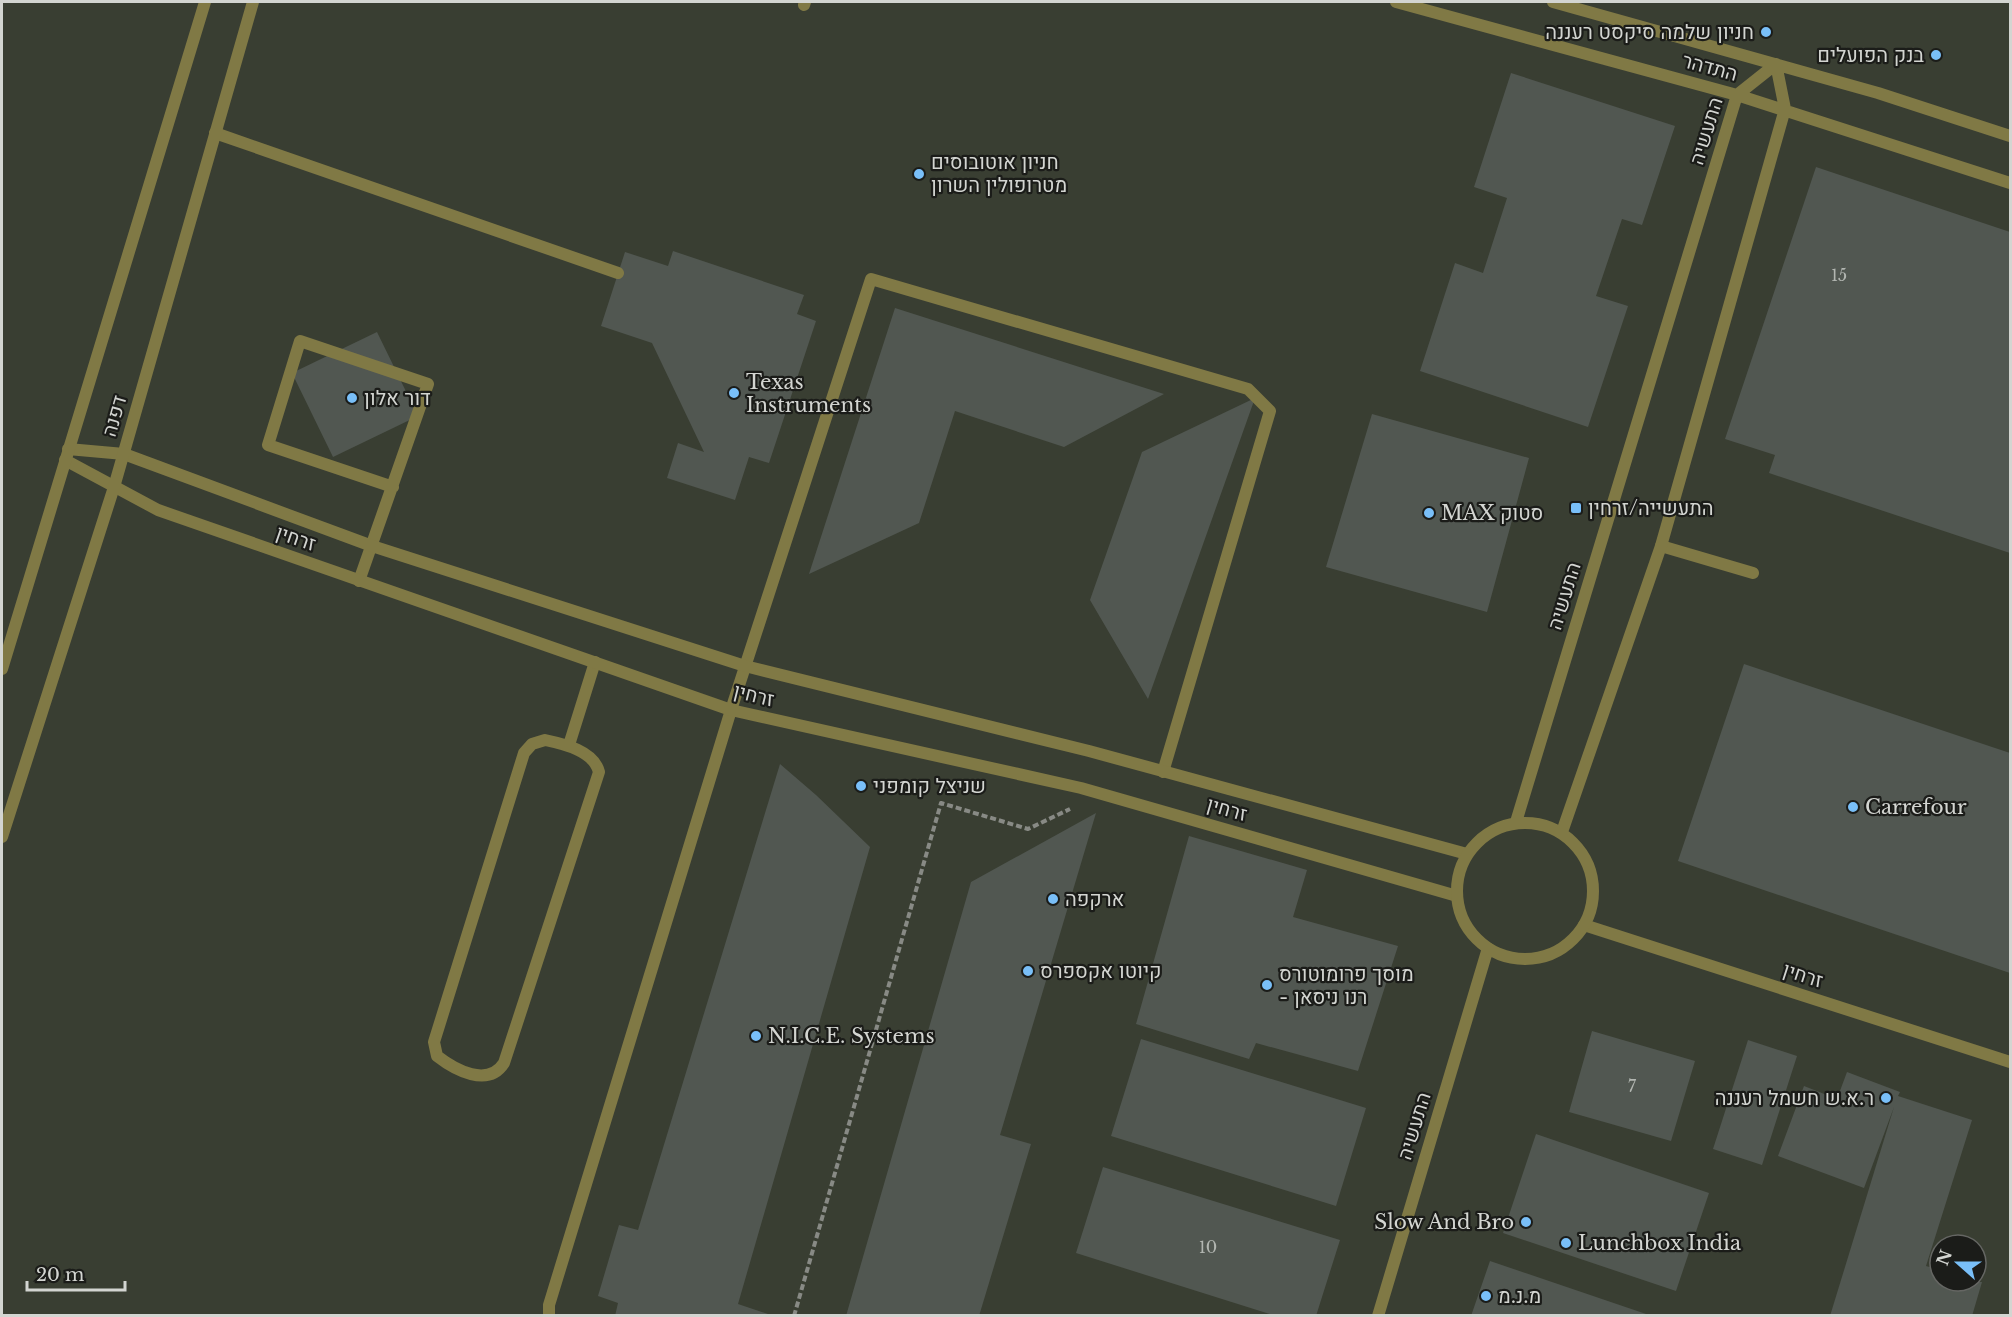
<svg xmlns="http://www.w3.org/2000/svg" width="2012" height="1317" font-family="'Libre Baskerville',Heebo,serif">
  <rect width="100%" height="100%" fill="#33352f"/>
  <path fill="#393e32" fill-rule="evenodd" d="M2,2H2010V1315L2,1316ZM1940,1245H1976V1281H1940Z"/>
  <path fill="#515751" d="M1511,73L1675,126L1642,225L1622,219L1596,296L1628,306L1588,427L1420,371L1455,263L1483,273L1507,198L1474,187Z
    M1816,167L2010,232V553L1769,473L1775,455L1725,439Z
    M673,251L804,295L797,314L816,321L769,463L749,457L735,500L667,478L678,443L704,452L652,343L601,326L625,252L668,266Z
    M895,308L1164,394L1064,447L955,411L919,523L809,574Z
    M377,332L418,416L333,457L292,373Z
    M1255,398L1148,699L1090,600L1142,452Z
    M1372,414L1529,458L1487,612L1326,567Z
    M1744,664L2010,753V973L1678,861Z
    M780,764L816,795L870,847L738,1304L774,1316H615L618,1303L598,1296L619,1225L638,1230Z
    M1096,813L1000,1135L1031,1144L979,1316H846L971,882Z
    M1189,836L1307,870L1293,917L1398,946L1358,1071L1256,1043L1249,1059L1136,1024Z
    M1592,1031L1695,1061L1671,1141L1569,1112Z
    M1141,1039L1366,1108L1336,1206L1111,1136Z
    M1748,1040L1797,1056L1762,1165L1713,1149Z
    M1847,1072L1900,1092L1898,1096L1972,1120L1926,1266L1940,1270V1281L1982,1282L1972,1316H1830L1894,1107L1864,1188L1778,1156L1804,1086L1837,1099Z
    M1536,1134L1709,1193L1676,1291L1503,1233Z
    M1103,1167L1340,1240L1316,1316H1276L1076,1253Z
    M1490,1261L1649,1315V1316H1471Z"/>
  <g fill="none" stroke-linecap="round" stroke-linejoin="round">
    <path stroke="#888a85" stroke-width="4" stroke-dasharray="6 3" stroke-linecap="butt" d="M794,1316L941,803L1028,829L1070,809"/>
    <path stroke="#807945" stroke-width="12" d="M804,5L805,2
      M215,133L618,273
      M1661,546L1753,573
      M359,581L428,384L300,341L268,445L393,487
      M545,740C564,744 594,751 599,772L504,1063C488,1088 455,1070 437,1056L434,1042L524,753L532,744Z
      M569,745L595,662
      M549,1316V1305L731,710L871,279L1248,389L1270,411L1163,772"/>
    <path stroke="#807945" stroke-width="12" d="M68,449L124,454L372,546L745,666L1089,751L1467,854
      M65,460L158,510L731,710L1081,788L1457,896
      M1584,925L2010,1062"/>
    <path stroke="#807945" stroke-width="12" d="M1396,2L1737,95L2010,183
      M1553,2L1878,93L2010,136
      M2,669L205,2
      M1516,822L1737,95L1776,64
      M1457 891a68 68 0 1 1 136 0a68 68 0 1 1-136 0Z
      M1562,832L1661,546L1785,109L1776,64
      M2,837L114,487L253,2
      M1378,1316L1488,948"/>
  </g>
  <g fill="#79bff8" stroke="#1b1c19" stroke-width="2">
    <circle cx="1766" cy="32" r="6"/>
    <circle cx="1936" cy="55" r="6"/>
    <circle cx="919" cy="174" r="6"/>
    <circle cx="734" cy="393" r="6"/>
    <circle cx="352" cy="398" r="6"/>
    <rect x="1570" y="502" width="12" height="12" rx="3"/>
    <circle cx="1429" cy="513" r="6"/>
    <circle cx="861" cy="786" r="6"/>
    <circle cx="1853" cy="807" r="6"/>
    <circle cx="1053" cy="899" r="6"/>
    <circle cx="1028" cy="971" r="6"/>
    <circle cx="1267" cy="985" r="6"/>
    <circle cx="756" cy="1036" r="6"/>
    <circle cx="1886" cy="1098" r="6"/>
    <circle cx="1526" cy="1222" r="6"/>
    <circle cx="1566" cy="1243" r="6"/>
    <circle cx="1486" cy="1296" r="6"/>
  </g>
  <g text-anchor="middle" stroke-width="4.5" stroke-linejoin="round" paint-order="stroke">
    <g font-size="16" fill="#b2b6b1">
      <text x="1839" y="281">15</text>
      <text x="1632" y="1092">7</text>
      <text x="1208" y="1253">10</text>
    </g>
    <g font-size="20" fill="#d3d5d1" stroke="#1b1c19" text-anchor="start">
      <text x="1754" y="39" text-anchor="end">חניון שלמה סיקסט רעננה</text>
      <text x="1924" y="62" text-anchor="end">בנק הפועלים</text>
      <text x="931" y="169">חניון אוטובוסים<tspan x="931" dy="23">מטרופולין השרון</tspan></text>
      <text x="746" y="389">Texas<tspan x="746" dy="23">Instruments</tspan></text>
      <text x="364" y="405">דור אלון</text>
      <text x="1588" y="515">התעשייה/זרחין</text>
      <text x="1441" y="520">MAX סטוק</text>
      <text x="873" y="793">שניצל קומפני</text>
      <text x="1865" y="814">Carrefour</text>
      <text x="1065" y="906">ארקפה</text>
      <text x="1040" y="978">קיוטו אקספרס</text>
      <text x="1279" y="981">מוסך פרומוטורס<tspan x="1279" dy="23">- רנו ניסאן</tspan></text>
      <text x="768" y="1043">N.I.C.E. Systems</text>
      <text x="1874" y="1105" text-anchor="end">ר.א.ש חשמל רעננה</text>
      <text x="1514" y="1229" text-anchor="end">Slow And Bro</text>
      <text x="1578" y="1250">Lunchbox India</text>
      <text x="1498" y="1303">מ.נ.מ</text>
    </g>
    <g font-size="20" fill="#d3d5d1" stroke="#1b1c19">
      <text transform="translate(1710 67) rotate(15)" y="7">התדהר</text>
      <text transform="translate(1706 131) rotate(-73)" y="7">התעשיה</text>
      <text transform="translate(114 416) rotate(-74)" y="7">דפנה</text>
      <text transform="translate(296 538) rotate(19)" y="7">זרחין</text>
      <text transform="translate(1564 596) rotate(-73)" y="7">התעשיה</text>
      <text transform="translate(754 695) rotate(14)" y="7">זרחין</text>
      <text transform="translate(1227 809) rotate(16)" y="7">זרחין</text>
      <text transform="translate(1803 975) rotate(18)" y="7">זרחין</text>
      <text transform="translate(1414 1126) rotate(-73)" y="7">התעשיה</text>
    </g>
  </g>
  <rect width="2012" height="1317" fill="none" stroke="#d3d5d1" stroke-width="6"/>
  <g transform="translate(1958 1263) rotate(291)"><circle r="28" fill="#1b1c19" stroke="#656663" stroke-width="1.5"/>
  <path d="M0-4.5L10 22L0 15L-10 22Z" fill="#79bff8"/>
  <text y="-9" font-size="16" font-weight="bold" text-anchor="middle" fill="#d3d5d1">N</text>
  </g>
  <path d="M27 1281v9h98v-9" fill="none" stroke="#d3d5d1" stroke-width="3"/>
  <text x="36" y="1281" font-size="18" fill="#d3d5d1" stroke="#1b1c19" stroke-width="4.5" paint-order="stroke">20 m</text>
</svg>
